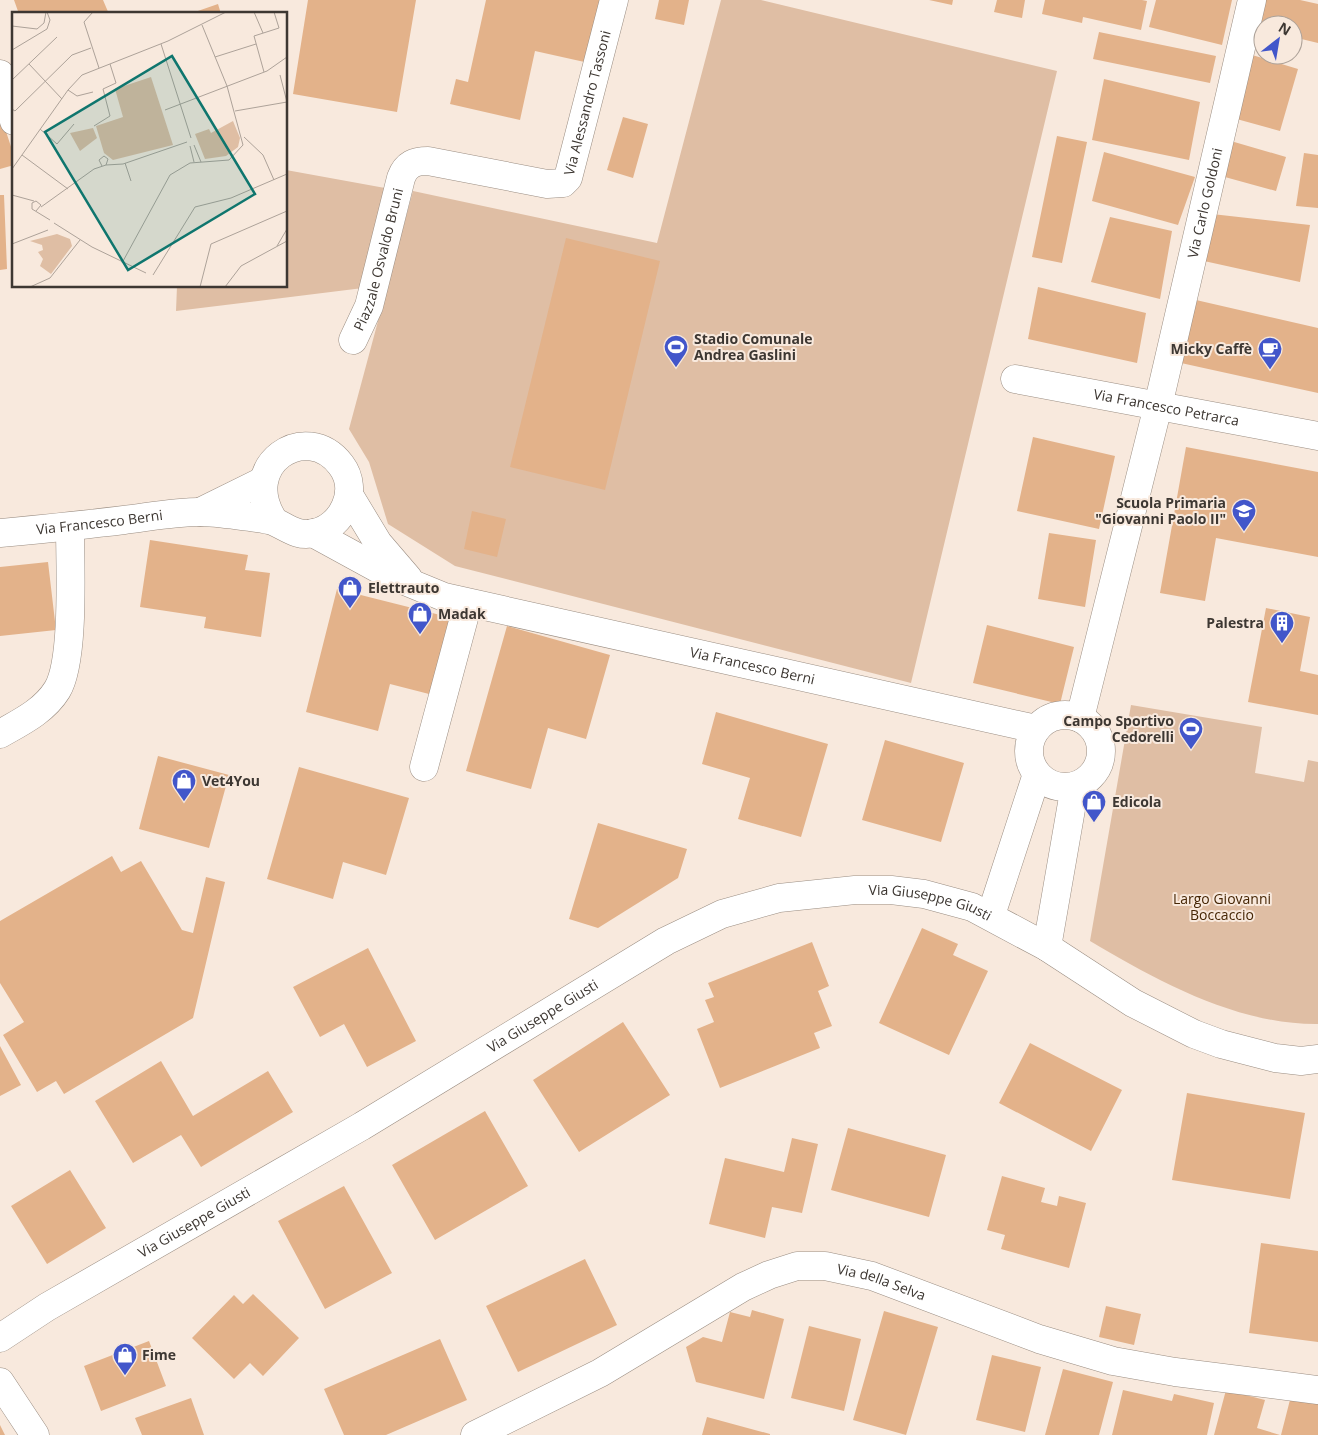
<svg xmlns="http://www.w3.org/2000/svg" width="1318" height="1435" font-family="'Open Sans',sans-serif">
  <rect width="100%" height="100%" fill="#f8e9dd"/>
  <path fill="#dfbea4" d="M721,0H761L1057,71L911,683L455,566L388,524L369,462L349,429L413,191L657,243Z
    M286,170L385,188L363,288L176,311L177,286H286Z
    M1131,705L1262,727L1255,773L1304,782L1308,760L1318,762V1024C1238,1025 1157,981 1090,941Z"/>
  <path fill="#e3b28a" d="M14,0H103L109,14H19Z
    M308,0H416L397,112L293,94Z
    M486,0H602L589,63L535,51L520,120L450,104L456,79L468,82Z
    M659,0H689L684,25L655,19Z
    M929,0H953L952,5Z
    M997,0H1025L1022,18L994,12Z
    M1045,0H1142L1147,1L1141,30L1083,17L1082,23L1042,14Z
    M1156,0H1232L1222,45L1149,27Z
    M1264,0H1300L1318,4V43L1293,37V25H1263V31L1258,30Z
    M218,4L221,14H192V13Z
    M1099,32L1216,56L1210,83L1093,59Z
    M1249,54L1298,69L1280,131L1233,118Z
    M1104,79L1200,102L1189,160L1092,140Z
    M0,113L14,156V165L0,169Z
    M623,117L648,124L633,178L607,170Z
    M1057,136L1087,142L1062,263L1032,257Z
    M1224,139L1286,157L1276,191L1214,174Z
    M1104,152L1195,177L1178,225L1092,201Z
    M1304,153L1318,155V208L1296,206Z
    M0,195H4L7,269L0,270Z
    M1212,214L1310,225L1300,282L1204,261Z
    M1110,217L1172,231L1160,299L1091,282Z
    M566,238L660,261L605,490L510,467Z
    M1038,287L1146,313L1137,363L1028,339Z
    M1196,300L1318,328V393L1181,363Z
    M1033,437L1115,456L1099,529L1017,511Z
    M1186,447L1318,472V557L1216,538L1205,601L1160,593Z
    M472,511L506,519L497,557L464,549Z
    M1049,533L1096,540L1085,607L1038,599Z
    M150,540L248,555L245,570L270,573L261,637L204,628L206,617L140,607Z
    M48,562L56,630L0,636V567Z
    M337,589L452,618L433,695L390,684L378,731L306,712Z
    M1266,608L1310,617L1300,671L1318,675V715L1248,702Z
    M987,625L1074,647L1060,704L973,683Z
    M507,626L610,655L586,739L548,728L531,789L466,771Z
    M716,712L828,744L801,837L738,819L750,778L702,764Z
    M885,740L964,763L941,842L862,820Z
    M158,756L229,775L209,848L139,829Z
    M299,767L409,798L386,875L343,862L333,899L267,879Z
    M598,823L687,849L678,878L598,928L569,919Z
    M112,856L121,872L141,861L182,930L193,933L206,877L225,882L193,1018L64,1094L56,1081L37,1092L3,1035L24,1022L0,983V921Z
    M922,928L958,944L953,955L988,971L949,1055L879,1023Z
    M812,942L829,986L818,991L832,1026L814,1033L820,1048L720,1088L697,1029L714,1022L705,1000L714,997L708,983Z
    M368,948L416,1041L367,1067L344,1024L320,1037L293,987Z
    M623,1022L670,1095L579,1152L533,1080Z
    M1030,1043L1122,1090L1091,1151L999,1103Z
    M0,1046L21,1085L0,1096Z
    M161,1061L193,1116L268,1071L293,1112L201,1167L181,1135L133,1163L95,1101Z
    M1187,1093L1305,1113L1290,1199L1172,1180Z
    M485,1111L528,1186L435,1240L392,1165Z
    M848,1128L946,1155L929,1217L831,1190Z
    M792,1138L818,1144L802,1213L772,1207L765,1238L709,1224L725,1158L784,1172Z
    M70,1170L106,1228L47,1264L11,1206Z
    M1002,1176L1045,1188L1041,1202L1057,1206L1059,1196L1086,1203L1069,1268L1001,1249L1005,1235L987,1230Z
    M344,1186L392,1273L325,1309L278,1221Z
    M1261,1243L1318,1251V1342L1249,1333Z
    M585,1259L617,1325L518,1372L486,1306Z
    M253,1294L299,1338L263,1376L250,1363L234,1379L192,1338L234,1295L243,1304Z
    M1106,1306L1141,1314L1134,1345L1099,1337Z
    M752,1310L784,1319L764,1399L696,1382L686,1347L703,1337L722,1342L730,1312L750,1317Z
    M884,1311L938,1327L906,1435L853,1420Z
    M809,1326L861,1339L844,1411L791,1398Z
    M440,1339L467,1400L386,1435H344L324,1389Z
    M149,1341L166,1386L101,1411L84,1366Z
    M992,1355L1041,1367L1025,1432L976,1420Z
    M1063,1369L1113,1382L1099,1435H1045Z
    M1123,1390L1172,1401L1174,1394L1214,1403L1207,1435H1112Z
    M1226,1390L1265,1400L1257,1428L1280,1435H1214Z
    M1292,1392L1318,1398V1435H1281Z
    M191,1398L204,1435H142L135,1418Z
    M707,1417L770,1434V1435H702Z
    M0,1425L5,1435H0Z"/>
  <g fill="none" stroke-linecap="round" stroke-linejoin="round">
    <defs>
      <g id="minor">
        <path d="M0,74L14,121"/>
        <path id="s1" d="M353,340L369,306L401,178C406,164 415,161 428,161L547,184L563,183L568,178L614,0"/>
        <path id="s2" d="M1015,379L1318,436"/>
        <path d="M349,495L378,543L408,578"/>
        <path d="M200,512L263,481"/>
        <path id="s3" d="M0,533C42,529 83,525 124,520C149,517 175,512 200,512C211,512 267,518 275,522C288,528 298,537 314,533C343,527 360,490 341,465C306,419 237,465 274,521"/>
        <path id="s4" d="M313,533L388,574L444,597L1036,729"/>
        <circle cx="1065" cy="751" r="36"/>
        <path id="s5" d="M1080,718L1158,406L1252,0"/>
        <path d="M0,734C21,722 44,711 57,690C75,661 70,564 70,527"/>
        <path d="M424,767L468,603"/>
        <path d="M991,915L1037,774"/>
        <path d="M1047,947L1075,786"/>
        <path id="s6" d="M0,1338L47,1307L362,1126L666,941L722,914L779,898L855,890H891L924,894L972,907L1047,947L1133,1003L1194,1034L1221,1044L1275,1058L1301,1061L1318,1059"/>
        <path d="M0,1382L35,1435"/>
        <path id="s7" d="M475,1435L600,1373L743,1287L769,1275L797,1266H825L872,1276L1039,1339L1113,1361L1175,1372L1318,1390"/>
      </g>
    </defs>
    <use href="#minor" stroke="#9a8d82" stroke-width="29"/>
    <use href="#minor" stroke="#fff" stroke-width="28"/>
  </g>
  <defs>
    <symbol id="stadium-pin" viewBox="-11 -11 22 30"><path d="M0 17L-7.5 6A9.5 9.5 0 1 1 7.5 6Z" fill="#4256ca" stroke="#f8e9dd"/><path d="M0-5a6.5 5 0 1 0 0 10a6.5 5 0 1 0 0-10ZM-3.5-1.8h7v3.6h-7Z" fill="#fff"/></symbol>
    <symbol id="cafe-pin" viewBox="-11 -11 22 30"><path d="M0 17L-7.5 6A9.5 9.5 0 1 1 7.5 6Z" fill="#4256ca" stroke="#f8e9dd"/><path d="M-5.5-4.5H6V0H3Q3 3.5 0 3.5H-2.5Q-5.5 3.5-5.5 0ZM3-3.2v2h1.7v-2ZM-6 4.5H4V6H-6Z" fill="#fff"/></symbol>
    <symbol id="school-pin" viewBox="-11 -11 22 30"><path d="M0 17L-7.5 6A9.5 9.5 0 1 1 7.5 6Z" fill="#4256ca" stroke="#f8e9dd"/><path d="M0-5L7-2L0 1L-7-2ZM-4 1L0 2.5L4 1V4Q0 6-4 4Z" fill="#fff"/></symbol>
    <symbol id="shop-pin" viewBox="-11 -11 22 30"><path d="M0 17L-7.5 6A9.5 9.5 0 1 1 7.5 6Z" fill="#4256ca" stroke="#f8e9dd"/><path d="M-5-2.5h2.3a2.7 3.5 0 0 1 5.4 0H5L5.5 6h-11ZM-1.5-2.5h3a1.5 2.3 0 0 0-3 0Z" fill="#fff"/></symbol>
    <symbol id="building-pin" viewBox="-11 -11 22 30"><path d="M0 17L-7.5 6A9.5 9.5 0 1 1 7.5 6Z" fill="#4256ca" stroke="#f8e9dd"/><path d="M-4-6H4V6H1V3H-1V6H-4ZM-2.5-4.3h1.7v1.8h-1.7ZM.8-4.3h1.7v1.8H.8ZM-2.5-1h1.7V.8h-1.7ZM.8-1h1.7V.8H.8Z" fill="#fff"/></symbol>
  </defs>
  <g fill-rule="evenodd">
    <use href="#stadium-pin" x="662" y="333" width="28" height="38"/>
    <use href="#cafe-pin" x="1256" y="335" width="28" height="38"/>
    <use href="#school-pin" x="1230" y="497" width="28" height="38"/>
    <use href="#shop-pin" x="336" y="574" width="28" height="38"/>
    <use href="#shop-pin" x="406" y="600" width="28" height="38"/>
    <use href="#building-pin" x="1268" y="609" width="28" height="38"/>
    <use href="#stadium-pin" x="1177" y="715" width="28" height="38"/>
    <use href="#shop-pin" x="170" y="767" width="28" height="38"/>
    <use href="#shop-pin" x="1080" y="788" width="28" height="38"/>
    <use href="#shop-pin" x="111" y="1341" width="28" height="38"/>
  </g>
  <g text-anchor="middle" stroke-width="4" stroke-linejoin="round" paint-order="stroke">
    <g font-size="14" fill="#3d3732" stroke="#f8e9dd">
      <text dy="5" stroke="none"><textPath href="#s1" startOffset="426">Via Alessandro Tassoni</textPath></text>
      <text dy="5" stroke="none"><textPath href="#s5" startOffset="530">Via Carlo Goldoni</textPath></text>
      <text dy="5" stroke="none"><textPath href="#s1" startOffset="85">Piazzale Osvaldo Bruni</textPath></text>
      <text dy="5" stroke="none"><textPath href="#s2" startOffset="154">Via Francesco Petrarca</textPath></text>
      <text dy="5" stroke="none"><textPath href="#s3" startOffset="100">Via Francesco Berni</textPath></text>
      <text dy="5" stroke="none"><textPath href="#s4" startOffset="462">Via Francesco Berni</textPath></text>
      <text dy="5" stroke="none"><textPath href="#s6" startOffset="1050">Via Giuseppe Giusti</textPath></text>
      <text dy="5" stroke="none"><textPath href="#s6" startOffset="631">Via Giuseppe Giusti</textPath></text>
      <text dy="5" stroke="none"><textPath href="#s6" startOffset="226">Via Giuseppe Giusti</textPath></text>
      <text dy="5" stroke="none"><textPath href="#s7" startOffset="451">Via della Selva</textPath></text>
    </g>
    <g font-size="14" font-weight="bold" fill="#3d3732" stroke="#f8e9dd" text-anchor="start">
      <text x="694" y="344">Stadio Comunale<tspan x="694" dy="16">Andrea Gaslini</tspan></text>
      <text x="1252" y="354" text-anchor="end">Micky Caffè</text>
      <text x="1226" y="508" text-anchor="end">Scuola Primaria<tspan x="1226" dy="16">"Giovanni Paolo II"</tspan></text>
      <text x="368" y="593">Elettrauto</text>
      <text x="438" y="619">Madak</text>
      <text x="1264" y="628" text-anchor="end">Palestra</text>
      <text x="1174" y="726" text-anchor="end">Campo Sportivo<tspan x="1174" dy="16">Cedorelli</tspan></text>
      <text x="202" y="786">Vet4You</text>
      <text x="1112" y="807">Edicola</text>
      <text x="142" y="1360">Fime</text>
    </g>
    <g font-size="14" fill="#462605" stroke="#f8e9dd">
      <text x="1222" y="904">Largo Giovanni<tspan x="1222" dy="16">Boccaccio</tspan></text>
    </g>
  </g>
  <g transform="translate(12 12)">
    <rect width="275" height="275" fill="#f8e9dd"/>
    <path d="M139,65L161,133L101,148L92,141L84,114L111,105L103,77ZM221,109L228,126L226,135L214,144L193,147L183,122L197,117L199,121ZM81,116L85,126L68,139L58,121ZM45,222L58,227L60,234L39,262L28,254L31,247L26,240L31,238L30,233L18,229Z" fill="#dfbea4"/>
    <path fill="none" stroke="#ada299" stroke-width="1" d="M81,0L72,10L87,56M130,0H152M242,0L251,21M0,14L25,17L32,11L34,0M149,32L179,126M0,38L35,17L38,8L35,0M203,45L244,32M17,52L50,87M252,60L242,24L267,16L262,0M268,63L275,90M0,68L45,25M56,78L65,84L81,80M0,97L3,99L60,43L79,36M153,98L255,59L275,45M223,99L275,90M82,114L98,104L91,77L104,71L98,52M28,117L45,132L62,112M232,125L251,143L262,168M182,133L189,150M178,134L182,150M10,143L56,177M113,151L119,169M94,153L111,152L175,130M0,157L56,78L70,63L156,29L214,0M0,183L22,189M29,195L82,157L94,153L96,147L92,144L87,148L90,154M24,199L29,193L24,189L20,191V197L38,208M42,211L80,235L134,261M0,232L36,218M265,234L275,217M110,251L158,163L178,151L217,148L231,133L215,74L190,13M141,263L183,195L219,186L275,162M18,275L38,266L68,228M188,275L199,232L275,199M213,275L229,254L275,229"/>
    <path fill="#0f766e" fill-opacity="0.15" stroke="#0f766e" stroke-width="2.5" d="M160,44L243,182L116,258L33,120Z"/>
    <rect width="275" height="275" fill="none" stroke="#3d3732" stroke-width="2.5"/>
  </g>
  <g transform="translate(1278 40) rotate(31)"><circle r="24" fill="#f8e9dd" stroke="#ada299"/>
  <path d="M0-4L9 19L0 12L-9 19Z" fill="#4256ca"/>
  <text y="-8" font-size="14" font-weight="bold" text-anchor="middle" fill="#3d3732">N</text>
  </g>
</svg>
